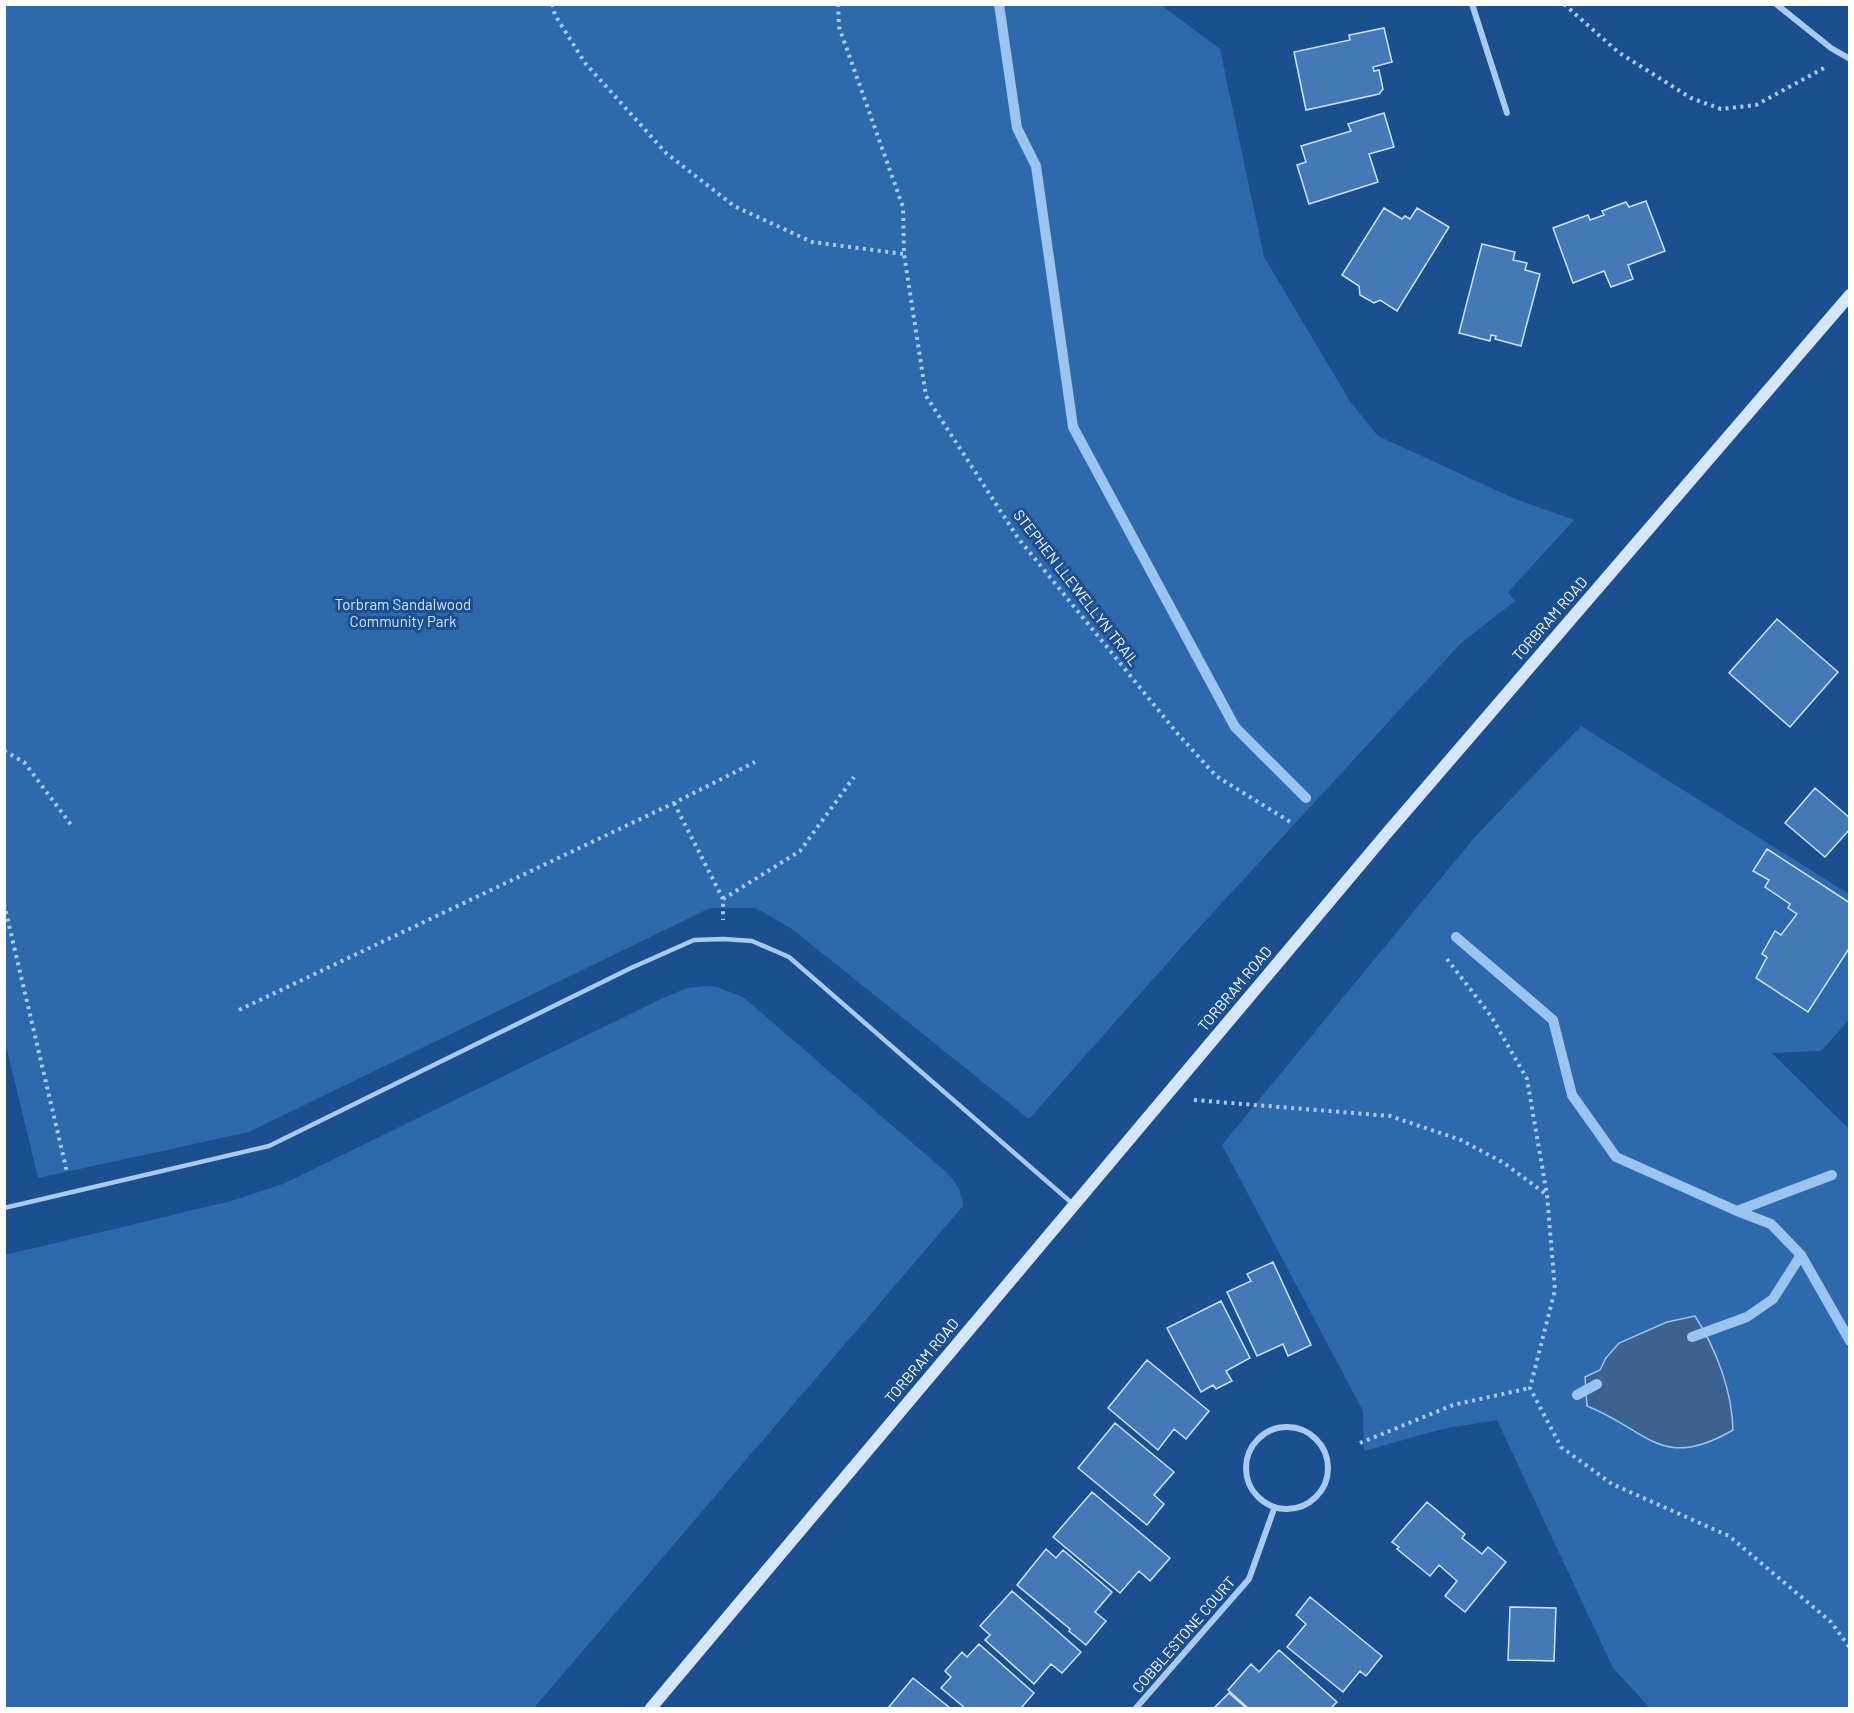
<svg xmlns="http://www.w3.org/2000/svg" width="1854" height="1713" font-family="Barlow,sans-serif">
  <rect width="100%" height="100%" fill="#1b4f8f"/>
  <path fill="#2e69ad" d="M5,4L1161,5L1220,49L1264,257L1351,403L1378,436L1513,498L1574,520L1508,592L1515,601L1461,643L1186,942L1029,1119L792,929L756,908H710L249,1132L38,1178L4,1037Z
    M1581,726L1849,894V1020L1821,1051L1772,1053L1849,1129V1708H1650L1613,1668L1497,1420L1442,1429L1364,1451L1363,1411L1222,1145L1474,838Z
    M705,986L717,987L743,997L945,1171C956,1182 962,1191 963,1206L534,1708H5V1255L231,1201L283,1184L663,998L687,988Z"/>
  <path fill="#3c6290" stroke="#9cc4f0" stroke-width="1.5" d="M1695,1316C1716,1349 1732,1390 1733,1430C1661,1472 1648,1430 1587,1406L1585,1377L1600,1370L1606,1358L1619,1343L1667,1322Z"/>
  <g fill="none" stroke-linecap="round" stroke-linejoin="round">
    <path stroke="#9cc4f0" stroke-width="10" d="M999,4L1017,128L1036,166L1073,427L1235,727L1306,798
      M1456,937L1553,1020L1572,1095L1616,1157L1737,1211L1771,1224L1801,1255L1850,1341
      M1737,1211L1832,1175
      M1692,1337L1747,1317L1773,1299L1801,1255
      M1577,1395L1597,1384"/>
  </g>
  <path fill="#4478b7" stroke="#cfe3fa" stroke-width="1.5" d="M1384,28L1392,62L1373,67L1374,71L1379,70L1383,89L1379,94L1306,110L1294,52L1350,40L1349,35Z
    M1384,113L1394,147L1369,154L1378,182L1309,204L1297,165L1306,162L1301,146L1351,131L1348,124Z
    M1646,201L1665,251L1628,265L1633,279L1611,287L1604,271L1573,283L1553,228L1588,215L1590,220L1604,215L1602,211L1626,202L1629,207Z
    M1384,208L1402,219L1405,216L1410,219L1417,208L1449,227L1397,311L1380,300L1374,303L1360,295L1359,286L1342,275Z
    M1482,244L1515,252L1513,260L1527,263L1525,270L1540,274L1521,346L1495,339L1496,336L1491,335L1490,341L1459,333Z
    M1777,619L1838,672L1790,727L1729,673Z
    M1815,788L1850,818V829L1825,857L1785,823Z
    M1767,849L1850,903V947L1808,1012L1756,978L1767,957L1762,954L1775,931L1781,935L1797,914L1788,908L1790,904L1765,887L1769,880L1753,871Z
    M1273,1262L1311,1345L1288,1356L1283,1344L1257,1356L1227,1292L1251,1281L1247,1274Z
    M1221,1301L1250,1358L1226,1371L1232,1381L1216,1389L1213,1385L1201,1392L1167,1328Z
    M1147,1360L1209,1411L1186,1439L1174,1429L1158,1450L1108,1408Z
    M1115,1423L1174,1472L1154,1495L1164,1504L1147,1525L1078,1468Z
    M1092,1492L1170,1558L1150,1581L1139,1571L1120,1593L1053,1537Z
    M1427,1502L1465,1534L1462,1538L1482,1554L1488,1547L1506,1562L1465,1612L1445,1596L1457,1581L1439,1565L1430,1576L1397,1549L1399,1547L1392,1542Z
    M1046,1549L1056,1558L1063,1550L1112,1592L1095,1612L1106,1621L1086,1645L1069,1631L1070,1629L1017,1585Z
    M1012,1591L1081,1652L1062,1673L1051,1664L1034,1684L985,1640L990,1635L980,1626Z
    M1310,1597L1382,1656L1366,1676L1360,1671L1343,1692L1287,1647L1306,1624L1296,1615Z
    M1510,1607L1556,1608L1554,1661L1508,1660Z
    M979,1644L1034,1693L1021,1708H965L941,1688L951,1677L945,1671L962,1652L967,1657Z
    M1279,1650L1337,1702L1331,1708H1248L1228,1690L1251,1664L1259,1672Z
    M913,1678L950,1708H888Z
    M1229,1693L1246,1708H1214Z"/>
  <g fill="none" stroke-linecap="round" stroke-linejoin="round">
    <path stroke="#a9c9ee" stroke-width="4" stroke-dasharray="3 4.5" stroke-linecap="butt" d="M552,4L555,15L585,63L666,153L734,206L812,242L904,254
      M838,4L839,27L903,207L904,254L926,396L1018,538L1177,733L1216,776L1292,823
      M1564,4L1618,52L1691,98L1721,109L1756,105L1824,68
      M4,751L24,762L72,826
      M674,803L723,899V920
      M723,899L800,851L854,777
      M4,904L67,1172
      M1447,959L1491,1016L1527,1079L1547,1195L1555,1290L1530,1388L1561,1447L1612,1484L1729,1536L1831,1622L1850,1648
      M239,1010L674,803L755,762
      M1194,1100L1390,1116L1461,1140L1504,1163L1547,1195
      M1360,1443L1453,1405L1530,1388"/>
    <path stroke="#a9c9ee" stroke-width="4.5" d="M4,1208L269,1146L631,968L694,940L723,939L752,941L789,957L1073,1204"/>
    <path stroke="#a9c9ee" stroke-width="6" d="M1472,4L1507,113
      M1776,4L1831,48L1850,59
      M1246 1468a41 41 0 1 1 82 0a41 41 0 1 1-82 0Z
      M1136,1708L1249,1579L1274,1509"/>
    <path stroke="#d6e6fa" stroke-width="12" d="M651,1708L1387,833L1850,295"/>
  </g>
  <g text-anchor="middle" stroke-width="6" stroke-linejoin="round" paint-order="stroke">
    <g font-size="15" fill="#fff" stroke="#1b4f8f">
      <text transform="translate(1076 588) rotate(52)" y="5">STEPHEN LLEWELLYN TRAIL</text>
      <text transform="translate(1550 619) rotate(-49)" y="5">TORBRAM ROAD</text>
      <text transform="translate(1235 989) rotate(-50)" y="5">TORBRAM ROAD</text>
      <text transform="translate(922 1361) rotate(-50)" y="5">TORBRAM ROAD</text>
      <text transform="translate(1184 1635) rotate(-49)" y="5">COBBLESTONE COURT</text>
    </g>
    <g font-size="15" fill="#cfe3fa" stroke="#1b4f8f">
      <text x="403" y="610">Torbram Sandalwood<tspan x="403" dy="17">Community Park</tspan></text>
    </g>
  </g>
  <rect width="1854" height="1713" fill="none" stroke="#ffffff" stroke-width="12"/>
</svg>
